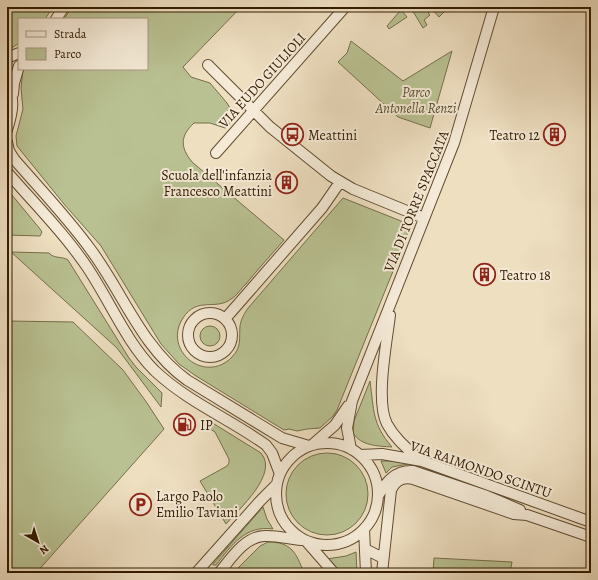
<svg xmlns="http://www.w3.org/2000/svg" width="598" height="580" font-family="Alegreya,serif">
  <rect width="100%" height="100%" fill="#eedfc1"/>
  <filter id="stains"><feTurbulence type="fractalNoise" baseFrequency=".005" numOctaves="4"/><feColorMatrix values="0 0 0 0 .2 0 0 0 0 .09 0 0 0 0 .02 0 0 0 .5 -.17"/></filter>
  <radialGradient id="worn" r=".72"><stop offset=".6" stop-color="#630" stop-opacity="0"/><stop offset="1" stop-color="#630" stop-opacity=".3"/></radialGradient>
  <path fill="#b9c192" stroke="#766e49" d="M7,7H53L45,19H19V43L7,51Z
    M72,7H241L183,67L191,77L210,83L227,103L230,108L231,114L229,126L225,128L210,123H194C180,136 180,147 192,162L284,240C271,255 258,269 246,284C241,288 237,296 231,299C216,311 197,296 183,318C162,350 205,385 232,357C242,347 239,338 240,326C241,319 245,312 249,307L343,198L401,221C409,226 408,231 406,239L337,410L333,416L320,428L307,429L297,431L289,429L284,430L196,376L179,364L161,344L101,246L64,204L17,146L16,136L23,109L21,88L23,69H147V19H64Z
    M406,7H439L438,9L444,12L439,17L433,10L428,13L430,15L424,20L427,25L423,28L414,13Z
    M400,11H402L407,17L389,29L387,26Z
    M351,41L403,81L452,51L430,128L398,117L338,62L347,53Z
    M7,189L40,229L42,232L40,236L7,235Z
    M11,252L49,253C54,259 62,256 68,260L129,358L136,367L162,393L161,407L117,348Z
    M7,321L73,322L123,370L147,403L164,429L36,573H7Z
    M200 336a10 10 0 1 1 20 0a10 10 0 1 1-20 0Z
    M370,381C374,410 372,424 392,447C378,446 361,446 353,433L354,421Z
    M211,422L261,453C279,474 239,509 226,524L200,481L227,466L229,463V459L215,432L207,427V425Z
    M286 494a41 41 0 1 1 82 0a41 41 0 1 1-82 0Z
    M381,461H403L408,464L392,467L386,473Z
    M263,507L267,519L273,529C245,525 232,545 216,565H213V564Z
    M268,542C292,542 296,553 304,573H233L260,546Z
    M356,552L357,573H341L327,559L346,556Z
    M434,558L512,562L510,573H433Z"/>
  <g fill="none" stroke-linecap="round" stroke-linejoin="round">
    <defs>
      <path id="minor" d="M56,19L64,7
        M7,58L19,53
        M208,65L270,127L331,176L353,189L424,218
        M7,81C15,100 13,111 7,130
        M13,94L14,83L19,66
        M7,142L9,151L14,159C40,189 68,218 91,250C123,293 142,348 187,380L282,438L309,446
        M216,153L345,7
        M7,172C34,203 64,233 87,267C110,301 126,342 155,371C188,402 230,419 266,445L272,453L280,474
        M188 335a22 22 0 1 1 44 0a22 22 0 1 1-44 0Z
        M390,315C387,341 375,401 387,424C395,439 408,449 420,460
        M225,319L322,208L340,182
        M276 494a51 51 0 1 1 102 0a51 51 0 1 1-102 0Z
        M312,445L335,425L348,406
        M351,449L347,428L352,401L454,143L494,7
        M360,455L382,454L422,461L591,522
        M378,496C386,482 395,470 413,471L487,496L520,510
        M364,529L366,573
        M306,541L334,573
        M365,549L383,558
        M196,573L261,500L276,485
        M219,573C230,560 244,537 264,536C276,535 289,539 301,540
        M382,573L391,490C395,481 402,476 413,479L514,514L527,515L591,537"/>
    </defs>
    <use href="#minor" stroke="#624c30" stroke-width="12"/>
    <use href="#minor" stroke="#f4ead7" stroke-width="10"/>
  </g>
  <defs>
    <symbol id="bus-ring" viewBox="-11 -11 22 22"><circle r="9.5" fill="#f4ead7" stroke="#8f2418" stroke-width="1.5"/><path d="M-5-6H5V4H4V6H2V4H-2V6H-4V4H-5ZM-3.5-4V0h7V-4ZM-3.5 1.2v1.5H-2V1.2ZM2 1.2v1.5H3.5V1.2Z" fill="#8f2418"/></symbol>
    <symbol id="building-ring" viewBox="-11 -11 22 22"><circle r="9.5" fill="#f4ead7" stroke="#8f2418" stroke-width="1.5"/><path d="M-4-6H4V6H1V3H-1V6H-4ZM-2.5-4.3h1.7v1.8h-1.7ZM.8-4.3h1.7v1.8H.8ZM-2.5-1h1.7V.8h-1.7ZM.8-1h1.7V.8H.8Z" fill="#8f2418"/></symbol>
    <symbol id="fuel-ring" viewBox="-11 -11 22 22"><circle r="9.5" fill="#f4ead7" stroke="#8f2418" stroke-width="1.5"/><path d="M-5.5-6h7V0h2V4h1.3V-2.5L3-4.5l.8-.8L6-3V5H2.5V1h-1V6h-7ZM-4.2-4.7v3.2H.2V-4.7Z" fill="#8f2418"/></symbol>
    <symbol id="parking-ring" viewBox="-11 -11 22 22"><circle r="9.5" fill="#f4ead7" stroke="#8f2418" stroke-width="1.5"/><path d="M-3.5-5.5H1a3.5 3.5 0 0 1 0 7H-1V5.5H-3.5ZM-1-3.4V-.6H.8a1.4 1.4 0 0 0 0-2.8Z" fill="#8f2418"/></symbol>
  </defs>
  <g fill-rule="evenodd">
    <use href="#bus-ring" x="280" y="122" width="25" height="25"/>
    <use href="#building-ring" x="542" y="122" width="25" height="25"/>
    <use href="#building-ring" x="274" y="170" width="25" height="25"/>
    <use href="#building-ring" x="472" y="262" width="25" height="25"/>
    <use href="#fuel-ring" x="172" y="412" width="25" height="25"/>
    <use href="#parking-ring" x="128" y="492" width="25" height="25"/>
  </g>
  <g text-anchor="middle" stroke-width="4" stroke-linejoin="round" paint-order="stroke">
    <g font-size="14" fill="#331b00" stroke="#f4ead7">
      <text transform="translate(262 80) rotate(-48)" y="5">VIA EUDO GIULIOLI</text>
      <text transform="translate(416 201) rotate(-68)" y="5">VIA DI TORRE SPACCATA</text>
      <text transform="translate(481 469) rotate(19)" y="5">VIA RAIMONDO SCINTU</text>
    </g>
    <g font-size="14" font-style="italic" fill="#5b4d2c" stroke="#f4ead7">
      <text x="416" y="97">Parco<tspan x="416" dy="16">Antonella Renzi</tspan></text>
    </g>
    <g font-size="14" fill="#331b00" stroke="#f4ead7" text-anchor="start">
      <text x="308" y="140">Meattini</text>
      <text x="540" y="140" text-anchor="end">Teatro 12</text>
      <text x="272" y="180" text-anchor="end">Scuola dell'infanzia<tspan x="272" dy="16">Francesco Meattini</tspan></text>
      <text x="500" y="280">Teatro 18</text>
      <text x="200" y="430">IP</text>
      <text x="156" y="501">Largo Paolo<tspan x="156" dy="16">Emilio Taviani</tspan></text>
    </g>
  </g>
  <rect width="598" height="580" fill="none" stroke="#eedfc1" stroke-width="24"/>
  <rect x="8" y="8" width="582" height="564" fill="none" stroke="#331b00" stroke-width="2"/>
  <rect x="12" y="12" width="574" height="556" fill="none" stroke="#331b00"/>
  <rect x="18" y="18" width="130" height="52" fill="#f4ead7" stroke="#a79781"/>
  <rect x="26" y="31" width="20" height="6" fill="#f4ead7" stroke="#a79781"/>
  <text x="54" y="38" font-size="12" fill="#331b00">Strada</text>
  <rect x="26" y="48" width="20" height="12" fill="#b9c192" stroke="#a79781"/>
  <text x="54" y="58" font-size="12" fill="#331b00">Parco</text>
  <g transform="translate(38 542) rotate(141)" stroke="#f4ead7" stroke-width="3" paint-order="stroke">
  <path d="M0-3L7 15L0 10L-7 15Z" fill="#331b00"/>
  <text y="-6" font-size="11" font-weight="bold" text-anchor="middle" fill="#331b00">N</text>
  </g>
  <rect width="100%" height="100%" filter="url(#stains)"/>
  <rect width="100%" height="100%" fill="url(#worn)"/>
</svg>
